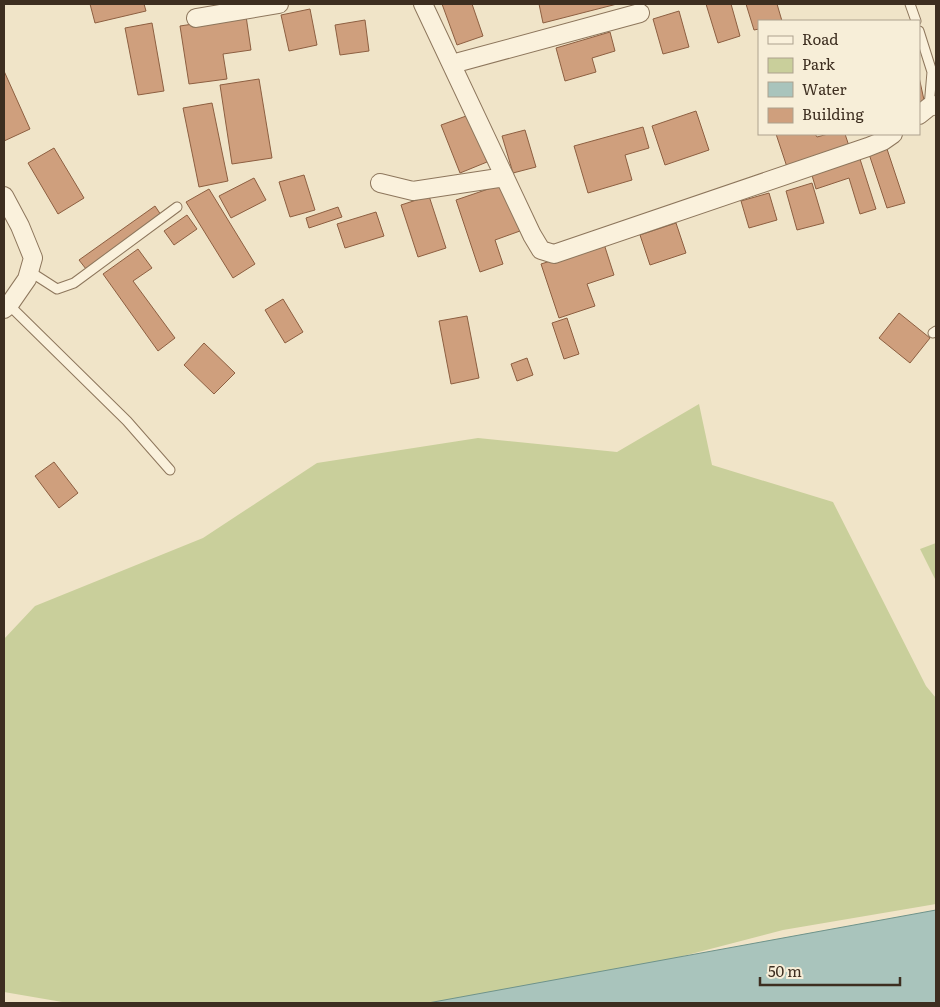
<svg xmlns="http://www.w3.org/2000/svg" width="940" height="1007" font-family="Literata,serif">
  <rect width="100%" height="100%" fill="#f0e4c8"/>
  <path fill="#c9cf9b" d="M699,404L712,465L833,502L926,686L936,698V904L783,930L518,999L434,1003H68L4,992V639L35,606L203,538L317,463L478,438L617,452Z
    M936,543V581L920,549Z"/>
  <path fill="#a9c4bc" stroke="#6f938a" d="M936,910V1003H428Z"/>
  <path fill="#cf9f7d" stroke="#8d5f41" d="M90,4H144L146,11L95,23Z
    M442,4H472L483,36L457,45Z
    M539,4H617L543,23Z
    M706,4H731L740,36L718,43Z
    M746,4H777L782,21H759V29L754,30Z
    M310,9L317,45L289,51L281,15Z
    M679,11L689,47L663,54L653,19Z
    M246,16L251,50L223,54L227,79L189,84L180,26Z
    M365,20L369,51L340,55L335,25Z
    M152,23L164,91L138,95L125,28Z
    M610,32L615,51L592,58L596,72L565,81L556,48Z
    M4,71L30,129L4,141Z
    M919,77L924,100L919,105Z
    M259,79L272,158L232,164L220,85Z
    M212,103L228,181L199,187L183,108Z
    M696,111L709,150L665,165L652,126Z
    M469,115L487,162L460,173L441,125Z
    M643,127L649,148L625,155L632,180L588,193L574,146Z
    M525,130L536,167L513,173L502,136Z
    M776,134H815L817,137L828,134H845L849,146L787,167Z
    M54,148L84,198L58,214L28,163Z
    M887,149L905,203L887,208L869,154Z
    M859,156L876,209L860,214L849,178L816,189L811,172Z
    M304,175L315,210L290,217L279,182Z
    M254,178L266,200L231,218L219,196Z
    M812,183L824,223L797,230L786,191Z
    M503,184L520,231L495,240L503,264L480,272L456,200Z
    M209,189L255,264L233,278L186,202Z
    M769,193L777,220L749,228L741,201Z
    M429,196L446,248L418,257L401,205Z
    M155,206L161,215L86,269L79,260Z
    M338,207L342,217L309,228L306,218Z
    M376,212L384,236L345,248L337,224Z
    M187,215L197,229L174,245L164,231Z
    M676,223L686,253L650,265L640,235Z
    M604,244L614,275L587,284L595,306L559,318L541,264Z
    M138,249L152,268L133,281L175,338L158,351L103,274Z
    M283,299L303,332L285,343L265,310Z
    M899,313L930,338L910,363L879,338Z
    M467,316L479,378L451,384L439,321Z
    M567,318L579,354L564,359L552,323Z
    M204,343L235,373L214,394L184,365Z
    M527,358L533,375L517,381L511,364Z
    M54,462L78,493L59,508L35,476Z"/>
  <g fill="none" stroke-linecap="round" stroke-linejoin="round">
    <defs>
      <path id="service" d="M910,4L916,21
        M919,31L932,72L929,107
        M29,271L57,289L74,283L177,207
        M9,305L127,421L170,470
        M933,333L936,331"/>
      <path id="minor" d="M423,4L532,235L541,250L554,254L868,147L883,141L893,134
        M196,18L279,4
        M452,64L640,13
        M919,115L929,107L936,105
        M380,183L413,191L505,177
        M4,196L20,226L33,258L27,279L9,305L4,309"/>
    </defs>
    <use href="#service" stroke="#8d765c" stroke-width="11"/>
    <use href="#minor" stroke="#8d765c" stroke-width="20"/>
    <use href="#service" stroke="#faf1dc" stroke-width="9"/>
    <use href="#minor" stroke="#faf1dc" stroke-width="18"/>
  </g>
  <rect width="940" height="1007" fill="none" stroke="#3d2e20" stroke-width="10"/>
  <rect x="758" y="20" width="162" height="115" fill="#f7eed8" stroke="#ada18e"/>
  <rect x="768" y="36" width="25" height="8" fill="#faf1dc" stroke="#ada18e"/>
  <text x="802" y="45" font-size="15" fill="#3d2e20">Road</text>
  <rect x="768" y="58" width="25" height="15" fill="#c9cf9b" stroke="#ada18e"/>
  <text x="802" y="70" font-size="15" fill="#3d2e20">Park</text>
  <rect x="768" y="82" width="25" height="15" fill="#a9c4bc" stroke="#ada18e"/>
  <text x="802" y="95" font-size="15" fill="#3d2e20">Water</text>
  <rect x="768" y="108" width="25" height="15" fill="#cf9f7d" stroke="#ada18e"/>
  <text x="802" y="120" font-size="15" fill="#3d2e20">Building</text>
  <path d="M760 977v8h140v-8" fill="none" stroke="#3d2e20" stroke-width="2.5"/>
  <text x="768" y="977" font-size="15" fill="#3d2e20" stroke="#f7eed8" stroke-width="4" paint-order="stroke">50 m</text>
</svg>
